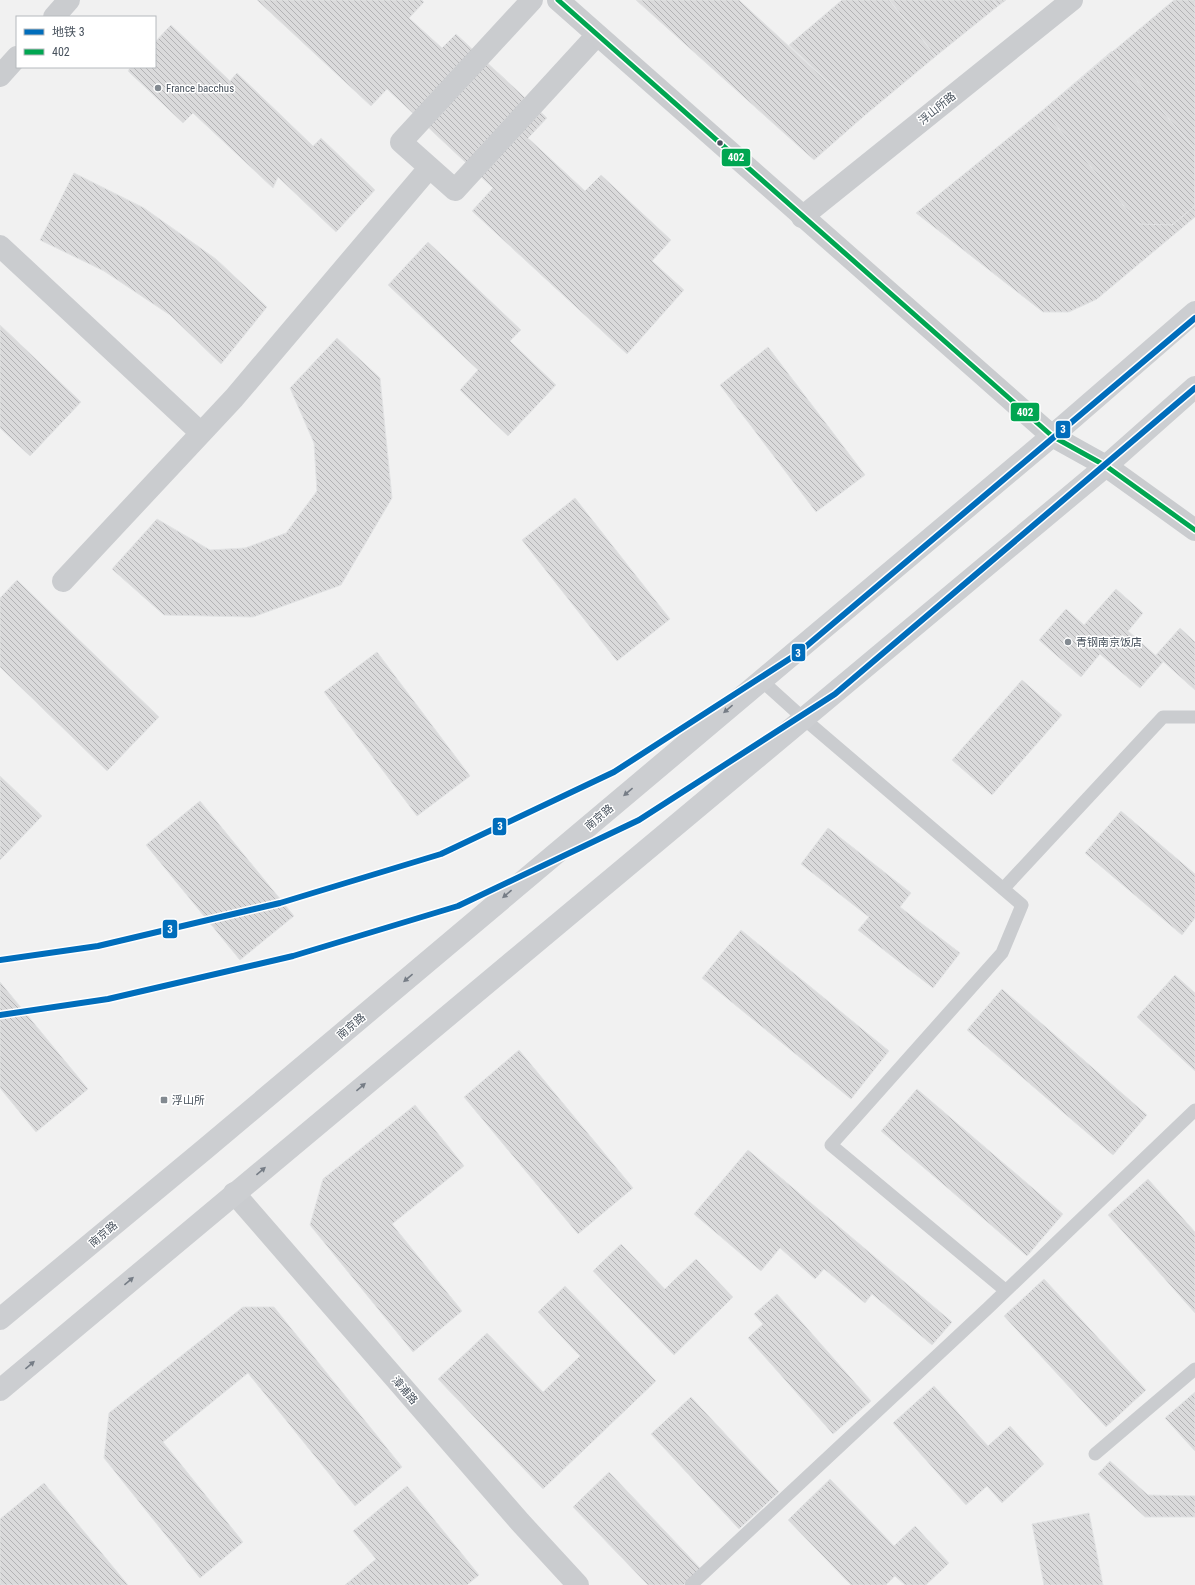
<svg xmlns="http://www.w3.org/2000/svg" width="1195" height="1585" font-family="'Roboto Condensed','Noto Sans SC',sans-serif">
  <defs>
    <pattern id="building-back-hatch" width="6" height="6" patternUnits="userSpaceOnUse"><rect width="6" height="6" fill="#dadadb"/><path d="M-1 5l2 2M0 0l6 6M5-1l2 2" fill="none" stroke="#b3b3b5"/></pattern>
  </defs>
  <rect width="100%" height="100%" fill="#f1f1f1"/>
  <path fill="url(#building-back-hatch)" stroke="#e2e3e4" d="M257,0H422L424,2L409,18L442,48L456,34L547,118L528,138L585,191L601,175L671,240L652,261L684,290L627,354L472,211L493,188L387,89L371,106Z
    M636,0H739L864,116L814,160Z
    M842,0H889L936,56L864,116L789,45Z
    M889,0H993L998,6L936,56Z
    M993,0H1006L998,6Z
    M1174,0H1195V217L1097,299L1069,312H1043L916,213L1043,110Z
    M171,25L230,81L237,73L313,146L321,138L375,190L336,232L278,177L273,188L193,113L183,123L128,71L131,67H155V42Z
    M1112,51L1195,150V206L1172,225L1139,224L1043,110Z
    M74,173L144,208L216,259L267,307L221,364L170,315L104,271L40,240Z
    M428,242L521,330L510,341L556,385L508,436L460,390L478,370L388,285Z
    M0,325L81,402L30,456L0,428Z
    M337,338L380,378L392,498L341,585L253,617L164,615L112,569L157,519L210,550L245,548L286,533L317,491L314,443L290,388Z
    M768,347L865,475L816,512L720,385Z
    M575,498L670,619L617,661L522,540Z
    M17,580L159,717L107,771L0,667V598Z
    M1116,589L1143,613L1128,631L1163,662L1140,688L1100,654L1081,677L1039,640L1066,609L1084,625Z
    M1180,628L1195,642V690L1156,655Z
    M377,652L470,776L417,816L324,692Z
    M1022,680L1062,715L992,795L952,760Z
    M0,776L42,816L0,860Z
    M200,801L294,916L240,960L146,845Z
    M1121,811L1195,874V918L1182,935L1085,853Z
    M828,828L911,893L900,907L960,953L933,988L858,930L869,917L801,864Z
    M741,930L889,1051L851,1099L702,978Z
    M1175,975L1195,993V1071L1137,1017Z
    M0,982L88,1089L36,1132L0,1088Z
    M1002,989L1147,1115L1113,1155L967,1030Z
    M519,1050L633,1188L578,1234L464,1097Z
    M917,1089L1063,1214L1027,1256L881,1131Z
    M415,1105L464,1166L392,1224L462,1311L413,1352L310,1225L323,1179Z
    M748,1150L952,1322L932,1345L872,1294L865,1303L824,1269L815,1279L780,1248L761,1271L694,1214Z
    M1148,1179L1195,1232V1313L1108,1215Z
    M621,1244L665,1289L696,1259L733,1297L674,1355L593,1271Z
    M1044,1279L1146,1390L1106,1427L1004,1316Z
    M565,1286L656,1381L543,1489L438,1379L487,1333L543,1392L580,1356L538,1312Z
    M777,1294L871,1401L833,1434L748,1338L763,1324L754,1314Z
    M243,1307H274L402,1467L355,1506L248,1373L163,1442L243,1542L200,1578L104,1458L109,1413Z
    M934,1386L988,1446L1010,1426L1044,1464L1002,1503L987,1486L966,1505L893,1423Z
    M1195,1392V1451L1165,1418Z
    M691,1397L779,1492L739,1529L651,1434Z
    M1110,1461L1148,1495L1195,1496V1517H1145L1098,1474Z
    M609,1472L700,1568L683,1585H648L573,1507Z
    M830,1479L894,1546L915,1526L949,1563L926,1585H905L895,1576L886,1585H851L788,1520Z
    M44,1483L128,1585H0V1519Z
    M407,1486L479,1575L467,1585H345L376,1559L353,1531Z
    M1089,1513L1103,1585H1044L1032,1524Z"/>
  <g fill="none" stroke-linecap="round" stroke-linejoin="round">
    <path stroke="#cacccf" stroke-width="13" d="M761,680L803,718L1022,905L1002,953L831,1145L1005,1290
      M1003,889L1163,717H1195
      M1095,1454L1195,1369
      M691,1585L988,1308L1195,1110"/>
    <path stroke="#cacccf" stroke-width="22" d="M532,0L401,142L455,190L597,35
      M802,217L1072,0
      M0,246L201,433
      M63,581L234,398L429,168
      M234,1193L520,1522L578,1585"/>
    <path stroke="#cacccf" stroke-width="22" d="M558,0L1052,436L1106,466L1195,530
      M54,17L69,0
      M0,76L17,57"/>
    <path stroke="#ccced1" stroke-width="22" d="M0,1319L205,1149L1052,436L1195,312
      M0,1390L1106,466L1195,387"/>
    <defs>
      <path id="bus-1" d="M558,0L1052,436L1106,466L1195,530"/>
    </defs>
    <use href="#bus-1" stroke="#fff" stroke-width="8"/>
    <use href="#bus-1" stroke="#00a651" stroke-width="5"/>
    <defs>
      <path id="metro-1" d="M0,960L98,946L280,903L441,854L614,772L797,654L1195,318
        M0,1015L108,999L293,956L458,906L639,820L835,694L1195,388"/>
    </defs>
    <use href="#metro-1" stroke="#fff" stroke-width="9"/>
    <use href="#metro-1" stroke="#006dbb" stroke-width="6"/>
  </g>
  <defs><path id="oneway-solid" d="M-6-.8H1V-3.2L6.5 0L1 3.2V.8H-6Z"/></defs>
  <g fill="#767d86">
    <use href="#oneway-solid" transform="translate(728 709) rotate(140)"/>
    <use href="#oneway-solid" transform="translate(628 792) rotate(140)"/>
    <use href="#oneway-solid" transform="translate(507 894) rotate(140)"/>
    <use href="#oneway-solid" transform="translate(408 978) rotate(140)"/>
    <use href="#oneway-solid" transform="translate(361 1087) rotate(-40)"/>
    <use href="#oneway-solid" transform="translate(261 1171) rotate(-40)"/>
    <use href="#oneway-solid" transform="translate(129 1281) rotate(-40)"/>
    <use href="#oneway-solid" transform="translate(30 1365) rotate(-40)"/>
  </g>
  <g fill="#838a91" stroke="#fff" stroke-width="1.5">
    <circle cx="158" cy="88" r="4"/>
    <circle cx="1068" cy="642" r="4"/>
    <rect x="160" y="1096" width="8" height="8" rx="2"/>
  </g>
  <circle fill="#48525d" stroke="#fff" stroke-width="1.5" cx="720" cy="143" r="3.5"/>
  <g text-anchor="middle" stroke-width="3" stroke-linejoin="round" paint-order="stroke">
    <g font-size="11" fill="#48525d" stroke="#fff" text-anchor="start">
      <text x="166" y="92">France bacchus</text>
      <text x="1076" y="646">青钢南京饭店</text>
      <text x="172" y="1104">浮山所</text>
    </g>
    <g font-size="11" fill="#48525d" stroke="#fff">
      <text transform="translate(937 108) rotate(-39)" y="4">浮山所路</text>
      <text transform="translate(599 817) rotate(-40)" y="4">南京路</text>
      <text transform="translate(351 1026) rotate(-40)" y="4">南京路</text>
      <text transform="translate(103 1234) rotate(-40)" y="4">南京路</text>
      <text transform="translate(405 1390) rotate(49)" y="4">漳浦路</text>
    </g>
  </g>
  <g stroke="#fff" stroke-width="1.5">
    <rect x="721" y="148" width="30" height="19" rx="4" fill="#00a651"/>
    <rect x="1010" y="402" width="30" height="20" rx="4" fill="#00a651"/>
    <rect x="1055" y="420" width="16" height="19" rx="4" fill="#006dbb"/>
    <rect x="791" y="643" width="15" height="19" rx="4" fill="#006dbb"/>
    <rect x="492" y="817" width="15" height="19" rx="4" fill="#006dbb"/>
    <rect x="162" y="919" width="16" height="20" rx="4" fill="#006dbb"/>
  </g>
  <g font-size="11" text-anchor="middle" font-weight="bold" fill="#fff">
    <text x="736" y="161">402</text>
    <text x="1025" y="416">402</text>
    <text x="1063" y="433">3</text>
    <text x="798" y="657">3</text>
    <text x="500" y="830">3</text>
    <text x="170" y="933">3</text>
  </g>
  <rect x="16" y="16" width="140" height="52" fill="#ffffff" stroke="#b6babe"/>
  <rect x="24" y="29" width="20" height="6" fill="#006dbb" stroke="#b6babe"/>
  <text x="52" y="36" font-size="12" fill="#48525d">地铁 3</text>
  <rect x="24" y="49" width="20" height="6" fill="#00a651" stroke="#b6babe"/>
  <text x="52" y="56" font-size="12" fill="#48525d">402</text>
</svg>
